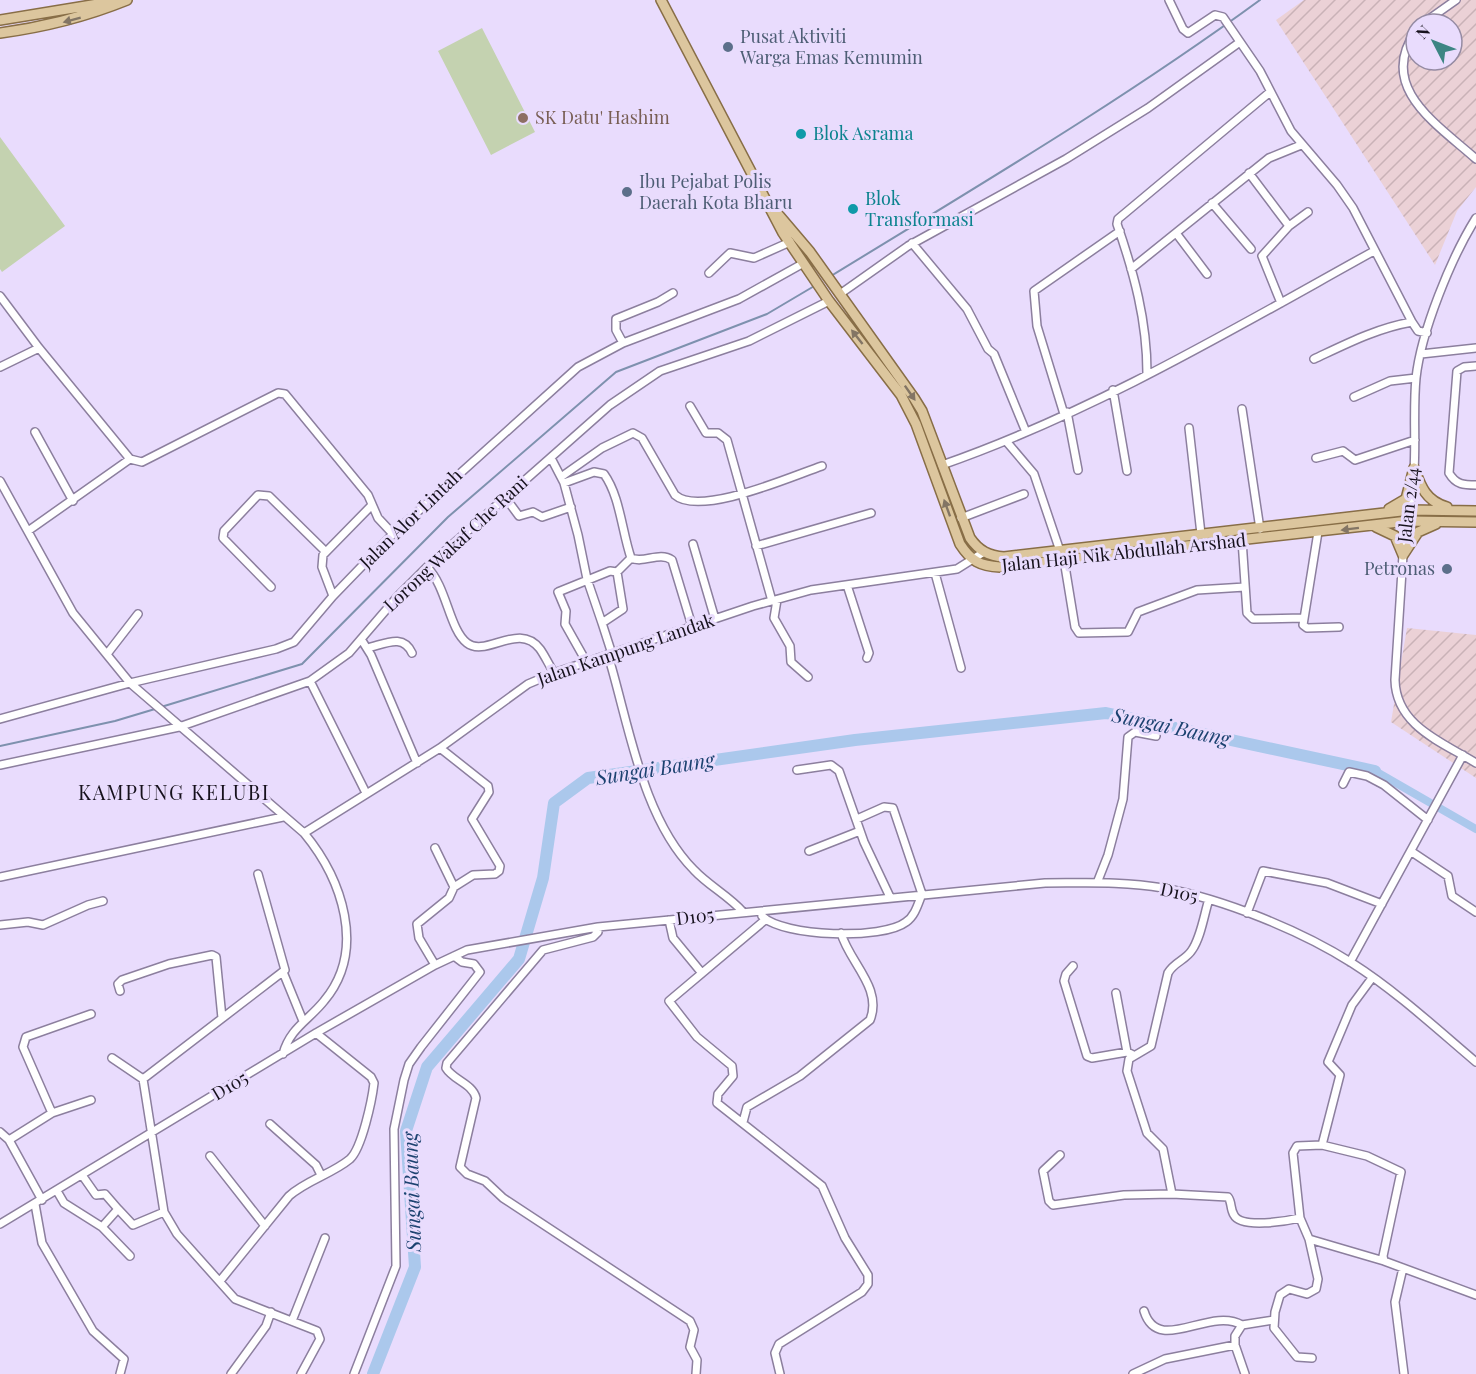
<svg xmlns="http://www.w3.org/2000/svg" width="1476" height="1374" font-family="'Playfair Display',serif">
  <defs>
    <pattern id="industrial-furrows" width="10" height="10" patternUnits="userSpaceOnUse" patternTransform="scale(1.5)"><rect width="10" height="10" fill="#ebd1d6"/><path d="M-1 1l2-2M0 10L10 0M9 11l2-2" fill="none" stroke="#c9b2b7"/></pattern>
  </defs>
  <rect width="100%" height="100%" fill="#e9dcfd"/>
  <path fill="url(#industrial-furrows)" fill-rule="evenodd" d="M1304,0H1476V187L1457,211L1435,265L1276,20ZM1416,24H1452V60H1416Z
    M1407,628L1476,635V778L1391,722Z"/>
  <path fill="#c4d2b0" d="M482,28L535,132L491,155L438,51Z
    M0,137L65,226L2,272L0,269Z"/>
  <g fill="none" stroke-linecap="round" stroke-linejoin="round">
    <path stroke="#7e91ae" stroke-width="2" d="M831,276C976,187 1122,101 1260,0
      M161,707L302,664L448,517L616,372L767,314L816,285
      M0,746L115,721L155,709"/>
    <path stroke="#abc8ec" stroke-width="8" d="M1375,771L1476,829"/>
    <path stroke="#abc8ec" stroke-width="12" d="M373,1374L415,1267L406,1131L427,1067L519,959L543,878L554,803L588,778L855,740L1106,713L1375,771"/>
    <defs>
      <path id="minor" d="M1169,0L1183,29L1188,33L1215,15L1223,17L1260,71L1291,131L1337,185L1353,208L1412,322L1418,331L1427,333
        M1422,24L1456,0
        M1416,31C1376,87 1438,125 1476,159
        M1249,173L1289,226L1262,256L1281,303
        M1212,203L1251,249
        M1289,226L1308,212
        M1176,233L1207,274
        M912,243L967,309L988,349L994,354L1026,432
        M1131,269L1269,158L1301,145
        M709,273L730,253L754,258L790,242
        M840,294L908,246L1066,159L1148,108L1240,42
        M0,296L39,348L130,459L142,462L278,393L285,394L368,495L378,518L393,534
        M623,343L616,330V319L658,302L673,293
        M1421,354L1476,348
        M1314,359C1346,344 1377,328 1412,322
        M1476,366L1464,367L1457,371L1449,473C1456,485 1464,485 1476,485
        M0,367L39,348
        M1147,373C1147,321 1134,273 1117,224L1118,219L1270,92
        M1113,390L1127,471
        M1354,397L1390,381L1416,378
        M690,406L706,433H718L727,440L772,601
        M1242,409L1260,529
        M1067,412L1078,470
        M1064,414L1037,326L1034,291L1120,231
        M1189,428L1201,534
        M35,432L73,501
        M1006,441L1034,474L1060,551
        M551,458L564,483L594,472L604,474C620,496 622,532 631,558C644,564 659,551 672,560L692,626
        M1316,458L1343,451L1355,460L1415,440
        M942,465C1094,412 1235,328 1374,251
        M1414,471C1416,441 1413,409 1416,378C1421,332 1451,258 1476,218
        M561,477L602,448L633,433L642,438L675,495C700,517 792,476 822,466
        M0,481L73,613L130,683L304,833C342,879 367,950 324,1001C309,1020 290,1028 283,1054
        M564,483L578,535L587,579L602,623
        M1413,485L1403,555L1395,680C1396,726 1442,742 1476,763
        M505,497L519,516L533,512L542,517L571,507
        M961,518L1024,494
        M28,531L130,459
        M1318,532L1303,625L1307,628L1339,627
        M1242,540L1247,613L1253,619L1304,618
        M693,544L715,619
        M756,546L871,513
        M1064,560L1075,627L1079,633L1128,632L1138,612L1197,590L1245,587
        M427,567C447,587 449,629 467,643C486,658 519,621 540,649C545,656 549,665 554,673
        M935,573L961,668
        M847,585L869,653L867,658
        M271,587L223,538L224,531L258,495L269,496L326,552
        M333,596L322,567L323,555L372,505
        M777,600L774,618L790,646L791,662L808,677
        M361,639L371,655L417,763
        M367,648C385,644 403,633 412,653
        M107,654L138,614
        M612,654L602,623L623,609L617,572
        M608,655C629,724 642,818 694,870C709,886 729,896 743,912
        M587,663L565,624L566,611L558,592L610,571L617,572L631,558
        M310,681L366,793
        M0,719L130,683L276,649L294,642L333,596L393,534L578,367L623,343L739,299L802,264
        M440,748L488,786L489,792L472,819L500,866L499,871L495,874L473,875L454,887
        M0,765L179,727L310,681L349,653L398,596L427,567L610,405L660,371L749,341L829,301
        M797,770L831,765L839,771L864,842L890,897
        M1343,784L1349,772L1367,776L1384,785L1428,820
        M304,833L440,748L528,684L554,673L753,606L811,590L957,569L984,552
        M809,851L860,831
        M1412,852L1448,876L1452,896L1476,912
        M258,874L285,970L143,1079L164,1212L177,1234L235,1299L317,1331L320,1339L301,1374
        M0,877L283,817
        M1097,883L1108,855L1123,799L1128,737L1135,732L1156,736
        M1209,899C1204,915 1201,937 1192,950C1186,960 1174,962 1168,973L1151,1046L1129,1059L1127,1071L1147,1133L1163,1149L1172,1194L1228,1197C1232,1202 1230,1209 1234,1215C1241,1229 1287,1221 1300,1218
        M1247,913L1263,871L1327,883L1382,904
        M762,916C783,937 883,940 906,922C915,916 918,904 922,894L893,808L884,807L857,819
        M669,920L673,938L701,972
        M765,920L669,1001L697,1037L732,1066L733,1076L718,1094L717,1103L822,1186L845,1238L868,1275V1284L862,1292L779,1344L775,1353L780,1374
        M0,925L28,922L43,925L88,905L103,901
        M598,927V932L593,937L543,950L447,1063L446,1068C453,1080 473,1084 476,1098L460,1167L467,1174L485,1181L503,1198L690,1321L694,1330L690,1347L697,1360L696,1374
        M1350,962L1463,755
        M435,965L419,938L417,924L449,898L454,887L435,848
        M1073,966L1066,974L1064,981L1087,1056L1092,1058L1127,1052L1133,1055
        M283,972L303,1021
        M120,991L118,984L122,980L169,964L212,955L216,957L222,1018
        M1116,993L1127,1052
        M112,1058L143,1079
        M52,1113L91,1100
        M743,1122L747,1107L800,1076L870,1020C883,988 849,962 841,933
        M270,1124L316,1165L321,1175
        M0,1132L9,1140L42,1200
        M9,1140L52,1113L23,1047L26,1037L91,1014
        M1322,1145L1367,1156L1401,1172L1383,1256L1384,1261L1476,1295
        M1060,1155L1043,1171L1049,1201L1053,1205L1124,1195L1172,1194
        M210,1156L265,1226
        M57,1191L64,1203L102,1227L118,1209L105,1194L96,1195L82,1175
        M35,1204L42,1243L93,1331L124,1359L120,1374
        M118,1209L133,1225L164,1212
        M0,1224L316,1033L435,965L467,950L598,927L1045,883C1084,883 1124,881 1163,888C1223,899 1300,930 1352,963C1396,991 1437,1029 1476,1062
        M102,1227L130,1256
        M1309,1239L1384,1261
        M1403,1268L1395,1302L1404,1374
        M220,1281L289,1196C307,1180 332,1174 350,1159C362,1148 372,1100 374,1083L371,1077L316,1033
        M1144,1311C1158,1356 1209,1306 1242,1325
        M292,1321L325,1238
        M1235,1345V1336L1242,1325L1274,1320
        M1312,1358L1297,1357L1274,1328L1275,1312L1280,1295L1289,1289L1307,1294L1316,1289L1318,1279L1309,1239L1300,1218L1293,1153L1297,1146L1322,1145L1340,1075L1328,1062L1352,1005L1372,978
        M231,1374L266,1326L271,1312
        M354,1374L396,1266L394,1129L404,1080L409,1064L421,1047L480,972L474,964L462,962L454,956
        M1133,1374L1165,1359L1235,1345L1245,1374"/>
      <path id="major" d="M661,0L783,233L829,301L901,395L916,424L960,544C971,561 980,566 1000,567L1408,521L1476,522
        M0,20L110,2
        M0,33C45,27 85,17 127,0
        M776,212L810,252L914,398L922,411L970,538C979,551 989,556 1004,557L1410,510L1476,511
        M1414,468C1421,487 1426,501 1447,507
        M1389,509L1406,499L1414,468
        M1376,527L1395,536L1403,555
        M1403,555L1418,532L1436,524"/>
    </defs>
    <use href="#minor" stroke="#8c7f9e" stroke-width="10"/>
    <use href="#major" stroke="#886e47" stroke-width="12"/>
    <use href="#minor" stroke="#fff" stroke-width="7"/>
    <use href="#major" stroke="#dcc69e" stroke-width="9"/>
  </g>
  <defs><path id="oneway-solid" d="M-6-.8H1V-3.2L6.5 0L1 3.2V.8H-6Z" transform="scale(1.5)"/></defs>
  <g fill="#837564">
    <use href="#oneway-solid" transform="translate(72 20) rotate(165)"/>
    <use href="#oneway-solid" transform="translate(857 337) rotate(-128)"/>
    <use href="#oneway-solid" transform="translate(910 393) rotate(55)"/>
    <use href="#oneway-solid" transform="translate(947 508) rotate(-110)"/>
    <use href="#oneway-solid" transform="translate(1350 529) rotate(173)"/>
  </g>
  <g fill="#5c6f8a" stroke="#e9dcfd" stroke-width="2">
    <circle cx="728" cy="47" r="6"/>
    <circle cx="627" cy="192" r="6"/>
    <circle cx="1447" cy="569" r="6"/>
  </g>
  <circle fill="#8d6e63" stroke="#e9dcfd" stroke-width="2" cx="523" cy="118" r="6"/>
  <g fill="#0f9aa8" stroke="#e9dcfd" stroke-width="2">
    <circle cx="801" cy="134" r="6"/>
    <circle cx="853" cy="209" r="6"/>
  </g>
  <g text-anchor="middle" stroke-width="6" stroke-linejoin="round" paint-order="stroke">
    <g font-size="18" fill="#4e5e75" stroke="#e9dcfd" text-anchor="start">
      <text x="740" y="43">Pusat Aktiviti<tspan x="740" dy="21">Warga Emas Kemumin</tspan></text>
      <text x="639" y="188">Ibu Pejabat Polis<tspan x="639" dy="21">Daerah Kota Bharu</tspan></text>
      <text x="1435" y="575" text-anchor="end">Petronas</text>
    </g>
    <g font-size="18" fill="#785e54" stroke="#e9dcfd" text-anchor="start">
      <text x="535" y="124">SK Datu' Hashim</text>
    </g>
    <g font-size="18" fill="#0d838f" stroke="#e9dcfd" text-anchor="start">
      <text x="813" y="140">Blok Asrama</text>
      <text x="865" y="205">Blok<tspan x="865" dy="21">Transformasi</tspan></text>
    </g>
    <g font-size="18" fill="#16111c" stroke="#e9dcfd">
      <text transform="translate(1409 505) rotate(-83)" y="6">Jalan 2/44</text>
      <text transform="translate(411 519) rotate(-44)" y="6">Jalan Alor Lintah</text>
      <text transform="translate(456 544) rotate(-43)" y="6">Lorong Wakaf Che Rani</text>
      <text transform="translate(1124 553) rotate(-6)" y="6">Jalan Haji Nik Abdullah Arshad</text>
      <text transform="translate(626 650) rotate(-19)" y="6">Jalan Kampung Landak</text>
      <text transform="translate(1179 893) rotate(12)" y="6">D105</text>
      <text transform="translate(695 917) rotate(-7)" y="6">D105</text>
      <text transform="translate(230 1086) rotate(-31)" y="6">D105</text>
    </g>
    <g font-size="20" font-style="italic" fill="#1c4270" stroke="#e9dcfd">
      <text transform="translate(1171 727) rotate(12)" y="7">Sungai Baung</text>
      <text transform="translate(655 769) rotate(-9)" y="7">Sungai Baung</text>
      <text transform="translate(412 1192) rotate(-92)" y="7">Sungai Baung</text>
    </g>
    <g font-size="20" letter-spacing="1.5" fill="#16111c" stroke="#e9dcfd">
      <text x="174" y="800">KAMPUNG KELUBI</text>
    </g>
  </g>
  <g transform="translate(1434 42) rotate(312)"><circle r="28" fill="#e9dcfd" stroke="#958ba3" stroke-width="1.5"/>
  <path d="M0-4.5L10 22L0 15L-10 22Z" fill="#3d8584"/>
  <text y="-9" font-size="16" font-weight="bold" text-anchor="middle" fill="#16111c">N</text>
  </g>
</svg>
